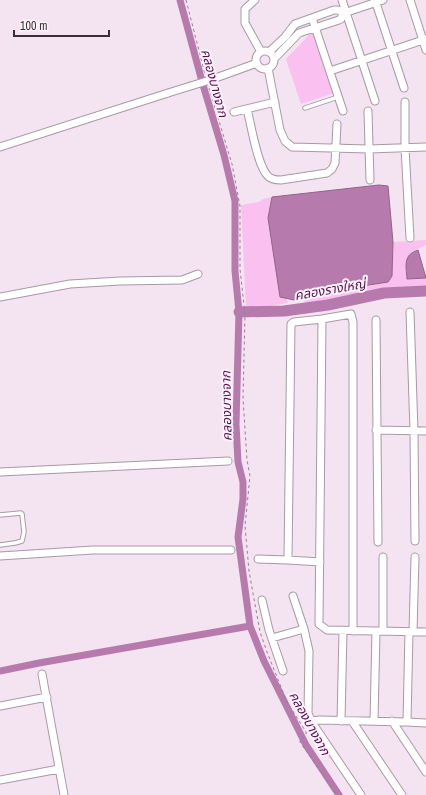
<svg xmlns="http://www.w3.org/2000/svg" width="426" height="795" font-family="'Archivo Narrow','Noto Sans Thai',sans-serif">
  <rect width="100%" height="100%" fill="#f4e3f0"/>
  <path fill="#fac0ef" d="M313,31L334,93L301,104L286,59Z
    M272,197L268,218L280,296L286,298L288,303L249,309L246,307L241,205L259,202L263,199Z
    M426,240V245L411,252L407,279L426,278V286L372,292L347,298L317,301L305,306L304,297L312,294L374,285L392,276L393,242Z"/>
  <path fill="#b77aad" stroke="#906489" d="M379,185L388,186L393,242L392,276L388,282L312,294L294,300L280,297L268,218L272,197Z
    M418,250L426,278L407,279C406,265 403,255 418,250Z"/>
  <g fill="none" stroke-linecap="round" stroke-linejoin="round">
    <path stroke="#b77aad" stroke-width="7" d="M180,0L203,85L224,155L235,201V271L239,312L236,424L238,462L243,482V499L238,537L250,626L264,661L306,745L339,795
      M0,671L39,663L250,626"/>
    <path stroke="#b77aad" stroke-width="11" d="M239,312L284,311L328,305L384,293L426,291"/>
    <defs>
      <path id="service" d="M305,108L338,97
        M0,515L21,513L22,514L24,532L22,541L15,543L0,545"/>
      <path id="minor" d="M255,0L245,9V23L261,52
        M342,0L375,101
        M375,0L404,88
        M410,0L426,50
        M312,18L343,111
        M256 60a9 9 0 1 1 18 0a9 9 0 1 1-18 0Z
        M269,52L285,37L295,24L334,10H338L343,13L347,12L383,0
        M274,59L299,33L339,20L341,19L343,13
        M268,68L280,130L285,141L292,147L369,149L426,147
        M330,71L426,39
        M210,80L257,63
        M405,102V148L410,238
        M247,109C251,124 257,164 267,175C270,179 275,180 281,180L327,173L332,169L335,163L337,124
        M368,111L370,180
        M234,112L275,102
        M0,147L168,93
        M0,297L70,284L120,281L182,280L198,274
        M410,312L414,431L415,541
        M322,319L319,624L327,630L426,632
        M376,320L378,542
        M376,430L426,431
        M0,472L228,461
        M0,556L93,550H231
        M258,559L288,560
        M320,562L288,560L291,324L294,322L322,319L351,314L353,322V631
        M293,596L304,629
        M262,600L269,630L283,671
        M383,631V557
        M409,632L407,722L426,723
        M413,632L415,557
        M272,638L304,629L309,651L308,713L311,721
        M42,674L64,795
        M0,706L47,697
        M341,721L343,631
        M352,721L402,795
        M374,721L376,631
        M392,721L426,772
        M0,780L59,769
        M361,795L311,721L320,720L407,722"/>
    </defs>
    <use href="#service" stroke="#a999a5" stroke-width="5.5"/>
    <use href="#minor" stroke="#a999a5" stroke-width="9"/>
    <path stroke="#8f848c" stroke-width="1" stroke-dasharray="3 3" stroke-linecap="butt" d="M186,0L205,74
      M209,88L232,164L240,206V269L245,314L243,398L247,460L250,476L245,526L249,571L260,632L267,652L287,702L306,732V735L300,740V742L337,795"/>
    <use href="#service" stroke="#fff" stroke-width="3.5"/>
    <use href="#minor" stroke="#fff" stroke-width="7"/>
    <defs>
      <path id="minor-bridge" d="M168,93L210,80"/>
    </defs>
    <use href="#minor-bridge" stroke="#a999a5" stroke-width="9" stroke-linecap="butt"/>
    <use href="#minor-bridge" stroke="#fff" stroke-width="7"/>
  </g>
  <g text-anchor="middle" stroke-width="4" stroke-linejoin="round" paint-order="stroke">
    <g font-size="13" font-style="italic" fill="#5a0e51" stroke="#fdf3fb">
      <text transform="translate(215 83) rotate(75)" y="5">คลองบางจาก</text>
      <text transform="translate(330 289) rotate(-10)" y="5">คลองรางใหญ่</text>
      <text transform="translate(226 406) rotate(-91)" y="5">คลองบางจาก</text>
      <text transform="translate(310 723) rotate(61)" y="5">คลองบางจาก</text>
    </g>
  </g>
  <path d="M14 30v6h95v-6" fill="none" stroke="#363035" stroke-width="2"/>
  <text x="20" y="30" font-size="12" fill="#363035" stroke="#fdf3fb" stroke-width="3" paint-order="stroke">100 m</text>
</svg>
